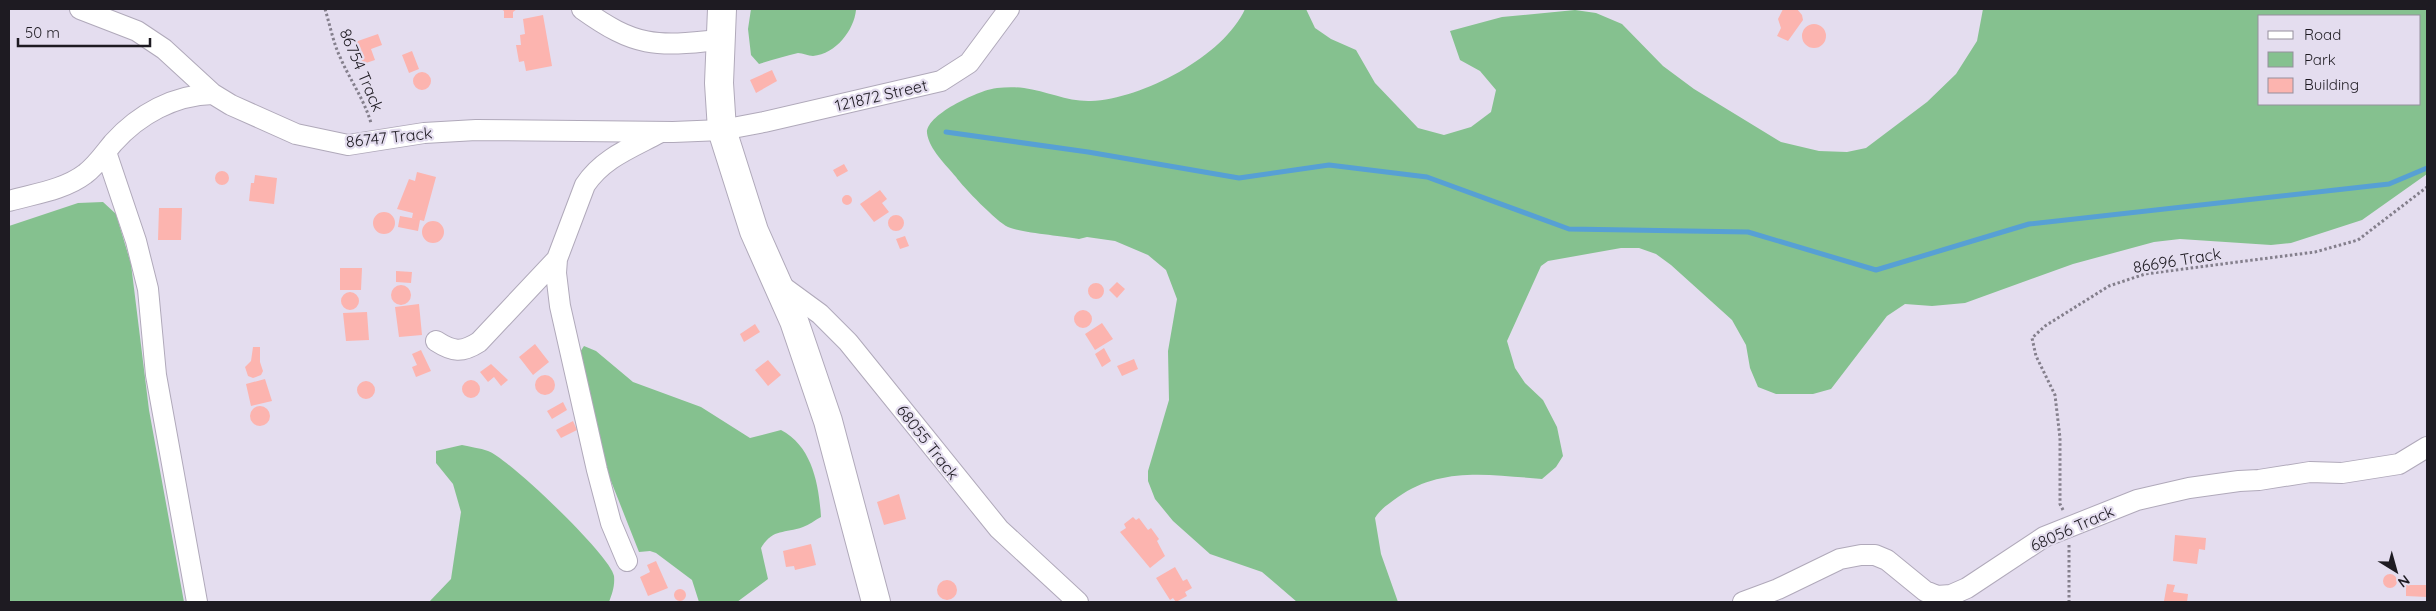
<svg xmlns="http://www.w3.org/2000/svg" width="2436" height="611" font-family="Quicksand,sans-serif">
  <rect width="100%" height="100%" fill="#e4ddef"/>
  <path fill="#85c18f" fill-rule="evenodd" d="M751,9H855L856,10C854,30 836,54 813,56C808,56 803,53 798,53C785,56 772,60 759,64L751,55L748,29Z
    M1245,9H1306L1315,28L1331,39L1356,50L1375,83L1418,128L1444,135L1471,127L1491,112L1496,90L1480,71L1460,60L1450,31L1502,17L1575,10L1596,13L1622,24L1663,66L1694,89L1781,142L1819,151L1847,152L1866,148L1927,102L1956,74L1977,41L1983,9H2427V174L2362,220L2291,243L2271,245L2180,239L2154,242L2073,264L1965,303L1932,306L1905,304L1887,316L1831,389L1813,394H1776L1758,387L1750,368L1746,345L1732,320L1671,265L1656,254L1639,248H1621L1548,261L1541,266L1507,341L1515,368L1525,383L1543,400L1557,427L1563,456L1556,467L1542,479C1492,475 1441,466 1398,497C1389,504 1381,508 1375,518L1381,554L1398,602H1297L1262,572L1210,554L1173,521L1155,499L1148,481V471L1169,400L1168,351L1177,299L1166,270L1148,255L1115,241L1087,237L1079,239C1062,236 1021,233 1008,227C997,222 963,187 956,177C946,165 929,149 927,133C926,114 982,89 997,88C1006,87 1016,87 1024,88C1047,91 1068,102 1091,101C1142,99 1224,56 1245,9ZM2260,16H2420V104H2260Z
    M103,202L116,214L131,264L149,410L184,602H9V226L78,203Z
    M584,346L596,351L633,382L701,407L750,438L781,430C812,446 819,484 821,517C815,520 809,525 803,527C784,534 773,528 761,548L768,579L737,602H699L692,580L656,553L650,551L639,552L607,471L580,352Z
    M462,445C470,447 480,448 488,451C508,458 611,556 614,576C615,586 612,594 609,602H429L451,579L461,512L453,484L436,463V451Z"/>
  <g fill="none" stroke-linecap="round" stroke-linejoin="round">
    <path stroke="#57a0d4" stroke-width="5" d="M946,132L1088,152L1239,178L1329,165L1427,177L1569,229L1748,232L1876,270L2029,224L2389,184L2427,168"/>
  </g>
  <path fill="#fcb4af" d="M501,9H517L513,12V18H504V11Z
    M1783,9H1797L1802,15L1803,20L1788,41L1777,36L1781,28L1778,19Z
    M543,15L552,66L526,71L524,61L519,62L516,45H521L520,35L525,34L523,19Z
    M1802 36a12 12 0 1 1 24 0a12 12 0 1 1-24 0Z
    M378,34L382,45L371,49L375,60L363,64L355,42Z
    M412,51L419,69L409,73L402,55Z
    M772,70L777,81L756,93L750,80Z
    M413 81a9 9 0 1 1 18 0a9 9 0 1 1-18 0Z
    M844,164L848,171L837,177L833,170Z
    M215 178a7 7 0 1 1 14 0a7 7 0 1 1-14 0Z
    M417,172L436,177L424,221L420,220L418,231L398,227L400,216L417,219L412,218L413,213L397,209L409,179L415,181Z
    M255,175L277,178L274,204L249,201L251,183H254Z
    M880,190L887,199L882,203L889,212L874,222L860,204Z
    M842 200a5 5 0 1 1 10 0a5 5 0 1 1-10 0Z
    M159,208H182L181,240H158Z
    M373 223a11 11 0 1 1 22 0a11 11 0 1 1-22 0Z
    M888 223a8 8 0 1 1 16 0a8 8 0 1 1-16 0Z
    M422 232a11 11 0 1 1 22 0a11 11 0 1 1-22 0Z
    M905,236L909,246L900,249L896,239Z
    M340,268H362L361,290H340Z
    M396,271L412,272L411,283L396,282Z
    M1117,282L1125,289L1117,298L1109,290Z
    M1088 291a8 8 0 1 1 16 0a8 8 0 1 1-16 0Z
    M391 295a10 10 0 1 1 20 0a10 10 0 1 1-20 0Z
    M341 301a9 9 0 1 1 18 0a9 9 0 1 1-18 0Z
    M419,304L422,335L399,337L395,307Z
    M1074 319a9 9 0 1 1 18 0a9 9 0 1 1-18 0Z
    M367,312L369,340L346,341L343,313Z
    M1102,323L1113,339L1095,350L1085,334Z
    M755,324L760,332L744,342L740,334Z
    M535,344L549,362L533,375L519,357Z
    M253,347H260V362L263,371L261,375L253,378L248,376L245,367L251,361Z
    M1104,348L1111,361L1102,367L1095,354Z
    M421,350L431,371L416,377L412,367L417,365L412,354Z
    M1134,359L1138,369L1122,376L1117,366Z
    M768,360L781,375L768,386L755,370Z
    M491,364L508,380L501,386L494,377L488,382L480,372Z
    M535 385a10 10 0 1 1 20 0a10 10 0 1 1-20 0Z
    M265,379L272,401L251,406L246,384Z
    M462 389a9 9 0 1 1 18 0a9 9 0 1 1-18 0Z
    M357 390a9 9 0 1 1 18 0a9 9 0 1 1-18 0Z
    M563,402L567,410L552,419L547,411Z
    M250 416a10 10 0 1 1 20 0a10 10 0 1 1-20 0Z
    M573,421L577,430L561,438L556,430Z
    M899,494L906,519L884,525L877,502Z
    M1133,517L1136,520L1139,518L1148,530L1151,528L1159,539L1157,541L1165,556L1150,568L1120,532L1126,528L1124,524Z
    M2175,535L2206,538L2205,550L2199,549L2197,564L2173,561Z
    M811,544L816,565L795,570L794,566L786,567L783,551Z
    M656,561L668,588L648,596L640,577L650,572L647,565Z
    M1175,567L1183,581L1187,579L1192,588L1185,592L1187,596L1176,602L1173,598L1170,600L1156,578Z
    M2383 581a7 7 0 1 1 14 0a7 7 0 1 1-14 0Z
    M937 590a10 10 0 1 1 20 0a10 10 0 1 1-20 0Z
    M2167,584L2175,585L2173,592L2188,594L2187,602L2164,601Z
    M2406,585H2427V597L2406,596Z
    M674 595a6 6 0 1 1 12 0a6 6 0 1 1-12 0Z"/>
  <g fill="none" stroke-linecap="round" stroke-linejoin="round">
    <defs>
      <path id="street" d="M80,9L137,31L164,49L213,94L231,105L296,134L348,145L424,133L476,130L673,132L722,130L764,122L941,81L969,63L1009,9
        M582,9C635,47 655,47 719,40
        M106,152L136,241L148,289L156,375L197,602
        M9,201C33,194 64,190 85,174C96,166 104,154 113,143C139,114 174,95 213,94
        M779,284L820,314L848,342L999,529L1078,602
        M436,341C453,352 462,353 479,342L557,259
        M627,561L611,523L597,470L560,306L556,273L557,259L585,185C603,158 631,148 659,133
        M1743,602L1778,589L1840,559L1861,555H1875L1887,560L1925,591L1937,596L1951,595L1967,588L2044,537L2137,500L2189,488L2239,481L2259,480L2310,472L2342,473L2399,464L2427,447"/>
      <path id="secondary" d="M722,9L719,83L722,130L754,231L794,321L828,421L876,602"/>
    </defs>
    <use href="#street" stroke="#b0a9ba" stroke-width="22"/>
    <use href="#secondary" stroke="#b0a9ba" stroke-width="30"/>
    <path stroke="#847f8c" stroke-width="3" stroke-dasharray="2.5 2.5" stroke-linecap="butt" d="M325,9C330,25 333,42 340,57C350,80 364,99 371,123
      M2063,510L2060,504V438L2055,395L2036,356L2032,338L2045,326L2109,286L2145,274L2315,252L2358,240L2427,187
      M2069,545V602"/>
    <use href="#street" stroke="#fff" stroke-width="20"/>
    <use href="#secondary" stroke="#fff" stroke-width="28"/>
  </g>
  <g text-anchor="middle" stroke-width="4.5" stroke-linejoin="round" paint-order="stroke">
    <g font-size="16" fill="#1e1b22" stroke="#e4ddef">
      <text transform="translate(362 70) rotate(67)" y="6">86754 Track</text>
      <text transform="translate(881 95) rotate(-13)" y="6">121872 Street</text>
      <text transform="translate(389 137) rotate(-6)" y="6">86747 Track</text>
      <text transform="translate(2177 260) rotate(-9)" y="6">86696 Track</text>
      <text transform="translate(928 442) rotate(52)" y="6">68055 Track</text>
      <text transform="translate(2072 528) rotate(-24)" y="6">68056 Track</text>
    </g>
  </g>
  <rect width="2436" height="611" fill="none" stroke="#1e1b22" stroke-width="20"/>
  <rect x="2258" y="15" width="162" height="90" fill="#e4ddef" stroke="#958f9d"/>
  <rect x="2268" y="31" width="25" height="8" fill="#ffffff" stroke="#958f9d"/>
  <text x="2304" y="40" font-size="15" fill="#1e1b22">Road</text>
  <rect x="2268" y="52" width="25" height="15" fill="#85c18f" stroke="#958f9d"/>
  <text x="2304" y="65" font-size="15" fill="#1e1b22">Park</text>
  <rect x="2268" y="78" width="25" height="15" fill="#fcb4af" stroke="#958f9d"/>
  <text x="2304" y="90" font-size="15" fill="#1e1b22">Building</text>
  <g transform="translate(2396 571) rotate(143)" stroke="#e4ddef" stroke-width="4" paint-order="stroke">
  <path d="M0-4L9 19L0 12L-9 19Z" fill="#1e1b22"/>
  <text y="-8" font-size="14" font-weight="bold" text-anchor="middle" fill="#1e1b22">N</text>
  </g>
  <path d="M18 38v8h132v-8" fill="none" stroke="#1e1b22" stroke-width="2.5"/>
  <text x="25" y="38" font-size="15" fill="#1e1b22" stroke="#e4ddef" stroke-width="4" paint-order="stroke">50 m</text>
</svg>
